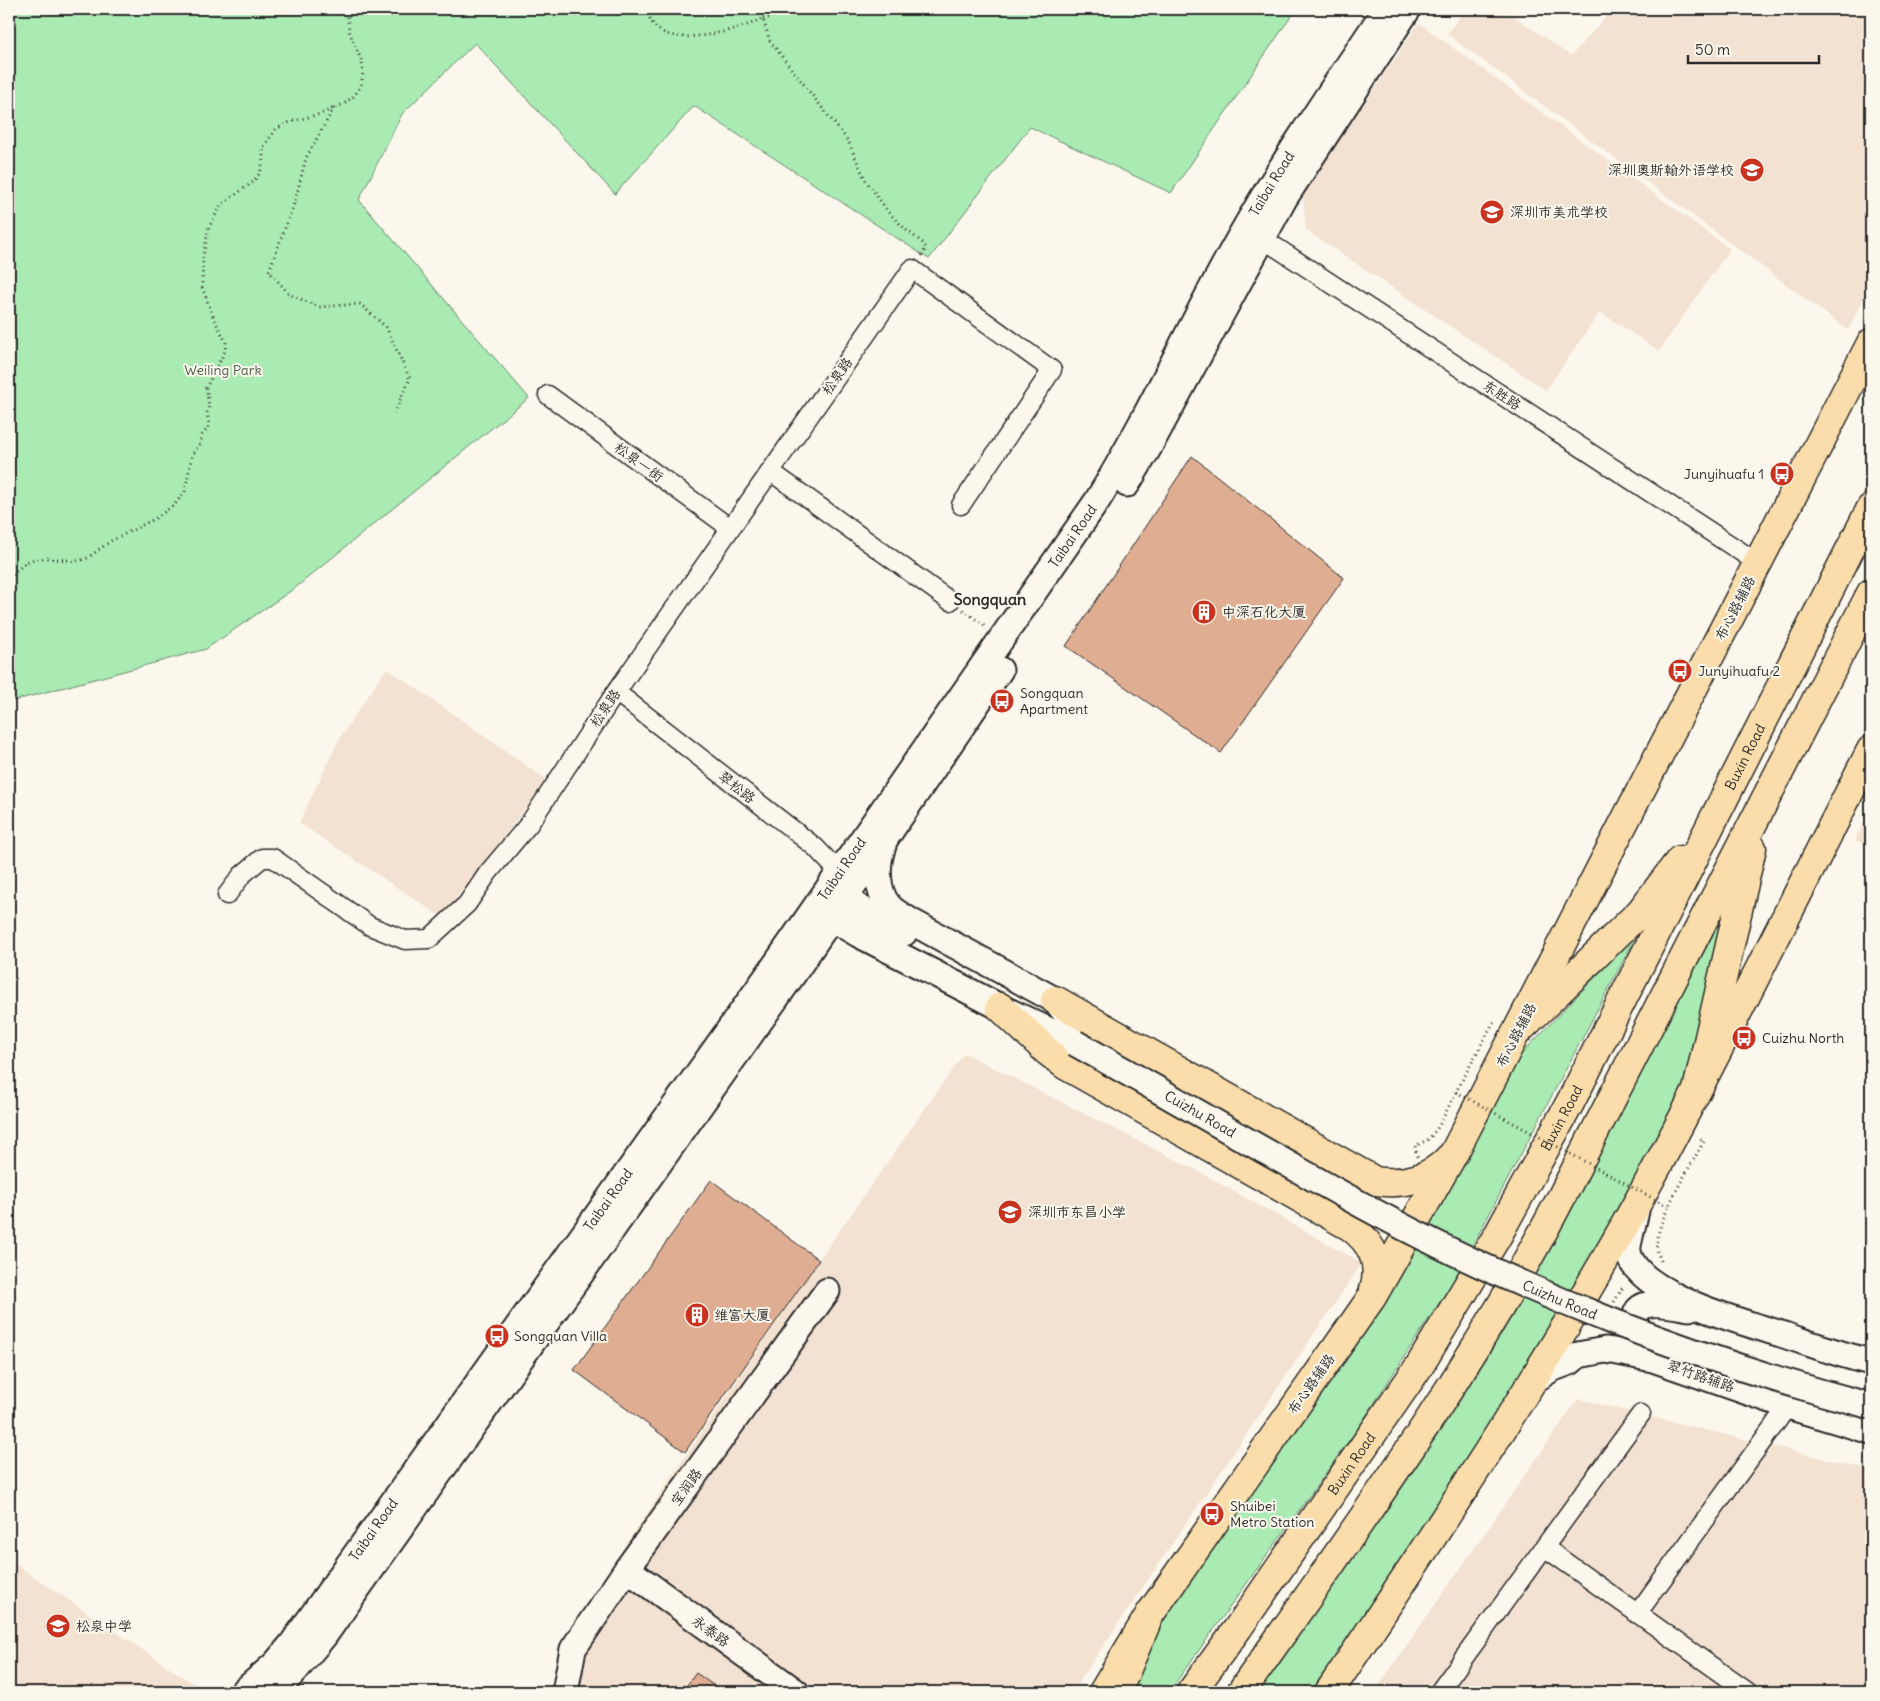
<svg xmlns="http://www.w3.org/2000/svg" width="1880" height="1701" font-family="Delius,'LXGW WenKai TC',sans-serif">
  <rect width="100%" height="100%" fill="#fbf7ec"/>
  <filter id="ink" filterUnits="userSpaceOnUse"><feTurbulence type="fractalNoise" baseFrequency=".02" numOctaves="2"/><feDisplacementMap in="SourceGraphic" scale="10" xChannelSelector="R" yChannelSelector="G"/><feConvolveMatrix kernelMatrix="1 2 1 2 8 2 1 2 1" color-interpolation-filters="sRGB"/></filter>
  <g filter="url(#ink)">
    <path fill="#f3e1d1" d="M1465,9H1503L1571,56L1613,9H1810L1818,14L1870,13L1871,11V284L1848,330L1447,34Z
      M1419,23L1730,249L1659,351L1600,312L1546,390L1306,230L1303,195Z
      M387,668L547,780L442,917L299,823L341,736Z
      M1871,809V847L1855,840Z
      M964,1053L1194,1169L1362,1263L1072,1692H813L655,1589L796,1692H565L626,1570L614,1562L819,1260Z
      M1578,1399L1871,1470V1692H1388L1378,1687Z
      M9,1560L204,1691L9,1692Z"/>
    <path fill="#aaeab3" stroke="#6a8a6f" d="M9,9H1296L1171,193L1030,127L929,259L694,106L615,194L475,43L402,114L359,200L529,398L295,588L206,649L9,702Z
      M1730,903L1689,1095L1544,1348L1311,1692H1258L1326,1596L1486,1352L1541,1260Z
      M1638,933L1456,1277L1358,1428L1169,1692H1127L1160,1619L1283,1449L1396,1284L1521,1054Z"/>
    <path fill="#dfad92" stroke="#2b2b2b" d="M1192,456L1344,578L1221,753L1066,646Z
      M711,1180L819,1260L685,1452L574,1370Z
      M696,1673L723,1692H682Z"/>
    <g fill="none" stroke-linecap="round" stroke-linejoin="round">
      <defs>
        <path id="street" d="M1254,233L1758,563
          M548,395L730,528
          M770,471L950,601
          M616,692L815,847L839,872L845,880
          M227,895L242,875L262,858H273L370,926L405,940L429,939L467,904L488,873L529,824L616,692L912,269L1052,370L961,505
          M1544,1547L1748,1692
          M1637,1614L1788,1406
          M1439,1692L1641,1414"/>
        <g id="secondary">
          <path d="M1127,484L1149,447L1284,199L1408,9"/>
          <path d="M883,846C876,864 876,891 889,906C895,913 905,917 912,922L1055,1000L1081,1032"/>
          <path d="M828,897L844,899L904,933"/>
          <path d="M826,904L831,918L858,934L1000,1007L1075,1043"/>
          <path d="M1636,1211C1634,1220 1627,1246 1628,1252C1638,1295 1743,1322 1781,1334C1811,1344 1840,1355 1871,1362"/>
          <path d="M1637,1348C1631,1339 1629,1330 1633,1321C1635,1318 1636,1313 1638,1310C1649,1298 1675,1306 1689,1308"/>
          <path d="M1533,1381L1551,1369L1570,1362L1578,1355L1605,1350L1613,1351L1653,1359L1788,1406L1871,1431"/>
          <path d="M627,1569L796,1692"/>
          <path id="s1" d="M243,1692L275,1664L292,1644L778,961L1097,501C1151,413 1193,318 1245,228C1288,153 1338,81 1386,9"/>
          <path d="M275,1692L295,1671L324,1636L794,973L1000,670"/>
          <path d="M565,1692L573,1649L627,1569L827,1291"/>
        </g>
        <path id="primary" d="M1055,1000L1375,1181C1402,1185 1431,1179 1449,1158
          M1000,1007L1048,1052L1065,1065L1351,1227C1372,1243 1382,1263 1374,1289
          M1103,1692L1150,1614L1372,1297L1455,1151L1871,343
          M1329,1692C1436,1533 1542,1374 1635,1207C1669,1147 1700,1084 1732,1023C1778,932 1825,841 1871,750"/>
        <g id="highway">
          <path d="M1518,1031L1641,911L1680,860"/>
          <path d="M1697,1090L1752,848"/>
          <path d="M1117,1692L1150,1614"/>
          <path id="s2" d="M1191,1692L1238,1628L1420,1365L1499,1233L1571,1101L1871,508"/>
          <path d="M1241,1692C1354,1531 1471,1371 1562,1196L1871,593"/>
        </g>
      </defs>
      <use href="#street" stroke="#2b2b2b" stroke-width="21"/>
      <use href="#secondary" stroke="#2b2b2b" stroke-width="29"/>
      <use href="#primary" stroke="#2b2b2b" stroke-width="31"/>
      <use href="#highway" stroke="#2b2b2b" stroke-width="31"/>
      <path stroke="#2b2b2b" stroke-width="3" stroke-dasharray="1 4" stroke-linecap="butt" d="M646,9C649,16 651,24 658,29C679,47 740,29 763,19L770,41L848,141L865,179L889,213L905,229L923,243L926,248L921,257
        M763,19L804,9
        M334,108L306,158L295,201L269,271L289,294L319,307L360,304L386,327L410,379L394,413
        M1865,322L1871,309
        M9,578L26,562L34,559L47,558L76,561L86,559L111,541L158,517L175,504L185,492L192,455L200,444L202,435L208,428L209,423L207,413L209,407L206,388L225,351L226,342L214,319L202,287L203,256L209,227L221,205L253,182L260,173L263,162V148L276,129L290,122L320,114L344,104L354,96L361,86L363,73L362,62L349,31L347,9
        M963,610L987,627
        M1417,1157L1415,1146L1429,1139L1439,1126L1456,1092L1493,1023L1497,1020
        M1661,1261C1660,1257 1657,1253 1657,1250C1652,1226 1692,1164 1704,1141L1698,1137
        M1614,1302L1623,1287"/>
      <use href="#street" stroke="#fbf7ec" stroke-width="18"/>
      <use href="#secondary" stroke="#fbf7ec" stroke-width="25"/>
      <use href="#primary" stroke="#faddab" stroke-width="28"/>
      <use href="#highway" stroke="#faddab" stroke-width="28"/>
      <defs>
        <g id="secondary-bridge">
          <path id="s3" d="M1075,1043C1174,1098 1271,1156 1371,1210C1527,1294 1700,1361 1871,1406"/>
        </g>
      </defs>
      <use href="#secondary-bridge" stroke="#2b2b2b" stroke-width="29" stroke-linecap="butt"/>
      <path stroke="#2b2b2b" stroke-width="3" stroke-dasharray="1 4" stroke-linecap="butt" d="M1456,1092L1669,1207"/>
      <use href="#secondary-bridge" stroke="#fbf7ec" stroke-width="25"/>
    </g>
  </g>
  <defs>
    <symbol id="school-disc" viewBox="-11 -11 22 22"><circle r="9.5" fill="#c8321e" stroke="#fbf7ec"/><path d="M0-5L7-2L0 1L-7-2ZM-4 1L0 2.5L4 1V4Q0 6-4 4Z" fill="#fff"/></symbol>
    <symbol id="bus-disc" viewBox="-11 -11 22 22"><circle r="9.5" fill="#c8321e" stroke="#fbf7ec"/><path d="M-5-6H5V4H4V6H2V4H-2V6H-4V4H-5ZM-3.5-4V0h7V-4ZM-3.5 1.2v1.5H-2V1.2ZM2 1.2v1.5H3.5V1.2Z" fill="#fff"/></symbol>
    <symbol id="building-disc" viewBox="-11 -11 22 22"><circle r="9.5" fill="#c8321e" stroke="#fbf7ec"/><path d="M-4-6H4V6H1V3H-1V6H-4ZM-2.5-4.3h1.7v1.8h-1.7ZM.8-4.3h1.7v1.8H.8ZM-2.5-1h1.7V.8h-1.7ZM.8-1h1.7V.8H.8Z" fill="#fff"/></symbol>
  </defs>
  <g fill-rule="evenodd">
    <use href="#school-disc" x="1738" y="156" width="28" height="28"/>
    <use href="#school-disc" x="1478" y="198" width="28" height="28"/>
    <use href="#bus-disc" x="1768" y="460" width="28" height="28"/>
    <use href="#building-disc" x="1190" y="598" width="28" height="28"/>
    <use href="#bus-disc" x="1666" y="657" width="28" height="28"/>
    <use href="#bus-disc" x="988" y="687" width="28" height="28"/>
    <use href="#bus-disc" x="1730" y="1024" width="28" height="28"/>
    <use href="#school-disc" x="996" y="1198" width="28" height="28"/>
    <use href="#building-disc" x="683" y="1301" width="28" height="28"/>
    <use href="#bus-disc" x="483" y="1322" width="28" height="28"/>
    <use href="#bus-disc" x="1198" y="1500" width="28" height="28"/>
    <use href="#school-disc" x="44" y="1612" width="28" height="28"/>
  </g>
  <g text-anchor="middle" stroke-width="4" stroke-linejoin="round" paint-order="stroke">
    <g font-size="14" fill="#2b2b2b" stroke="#fbf7ec" text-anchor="start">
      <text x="1734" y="175" text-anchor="end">深圳奥斯翰外语学校</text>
      <text x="1510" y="217">深圳市美术学校</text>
      <text x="1764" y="479" text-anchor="end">Junyihuafu 1</text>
      <text x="1222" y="617">中深石化大厦</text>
      <text x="1698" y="676">Junyihuafu 2</text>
      <text x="1020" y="698">Songquan<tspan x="1020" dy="16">Apartment</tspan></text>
      <text x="1762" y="1043">Cuizhu North</text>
      <text x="1028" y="1217">深圳市东昌小学</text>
      <text x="714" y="1320">维富大厦</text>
      <text x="514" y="1341">Songquan Villa</text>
      <text x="1230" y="1511">Shuibei<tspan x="1230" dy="16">Metro Station</tspan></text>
      <text x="76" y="1631">松泉中学</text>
    </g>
    <g font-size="14" fill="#2b2b2b" stroke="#fbf7ec">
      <text dy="5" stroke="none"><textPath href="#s1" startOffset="1829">Taibai Road</textPath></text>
      <text transform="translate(837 376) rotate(-55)" y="5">松泉路</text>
      <text transform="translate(1502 395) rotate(33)" y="5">东胜路</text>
      <text transform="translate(639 462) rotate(36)" y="5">松泉一街</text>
      <text dy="5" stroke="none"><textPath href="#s1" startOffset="1424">Taibai Road</textPath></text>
      <text transform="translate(1735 608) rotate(-63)" y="5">布心路辅路</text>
      <text transform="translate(605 708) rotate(-56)" y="5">松泉路</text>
      <text dy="5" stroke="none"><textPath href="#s2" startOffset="1089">Buxin Road</textPath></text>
      <text transform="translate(737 787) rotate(38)" y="5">翠松路</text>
      <text dy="5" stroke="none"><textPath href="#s1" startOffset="1019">Taibai Road</textPath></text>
      <text transform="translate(1516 1035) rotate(-63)" y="5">布心路辅路</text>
      <text dy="5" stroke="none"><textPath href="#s3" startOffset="144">Cuizhu Road</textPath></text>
      <text dy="5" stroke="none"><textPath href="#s2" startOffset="684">Buxin Road</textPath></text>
      <text dy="5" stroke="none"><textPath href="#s1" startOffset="614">Taibai Road</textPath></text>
      <text dy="5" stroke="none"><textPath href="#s3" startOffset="549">Cuizhu Road</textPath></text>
      <text transform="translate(1701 1376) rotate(19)" y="5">翠竹路辅路</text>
      <text transform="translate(1311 1384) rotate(-55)" y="5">布心路辅路</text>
      <text dy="5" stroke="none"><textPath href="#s2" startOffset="279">Buxin Road</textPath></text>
      <text transform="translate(686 1487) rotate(-54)" y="5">宝润路</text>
      <text dy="5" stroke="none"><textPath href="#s1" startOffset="209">Taibai Road</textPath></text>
      <text transform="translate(711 1631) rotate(36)" y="5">永泰路</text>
    </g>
    <g font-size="14" fill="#4b5b4d" stroke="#fbf7ec">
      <text x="223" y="375">Weiling Park</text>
    </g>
    <g font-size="16" font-weight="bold" fill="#2b2b2b" stroke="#fbf7ec">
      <text x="990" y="605">Songquan</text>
    </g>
  </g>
  <rect width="1880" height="1701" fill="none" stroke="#fbf7ec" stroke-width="30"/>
  <rect x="15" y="15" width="1850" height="1671" fill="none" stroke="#2b2b2b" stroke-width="2" filter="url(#ink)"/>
  <path d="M1688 55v8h131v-8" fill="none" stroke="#2b2b2b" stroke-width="2.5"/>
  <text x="1695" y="55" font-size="15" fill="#2b2b2b" stroke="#fbf7ec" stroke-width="4" paint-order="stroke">50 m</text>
</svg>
